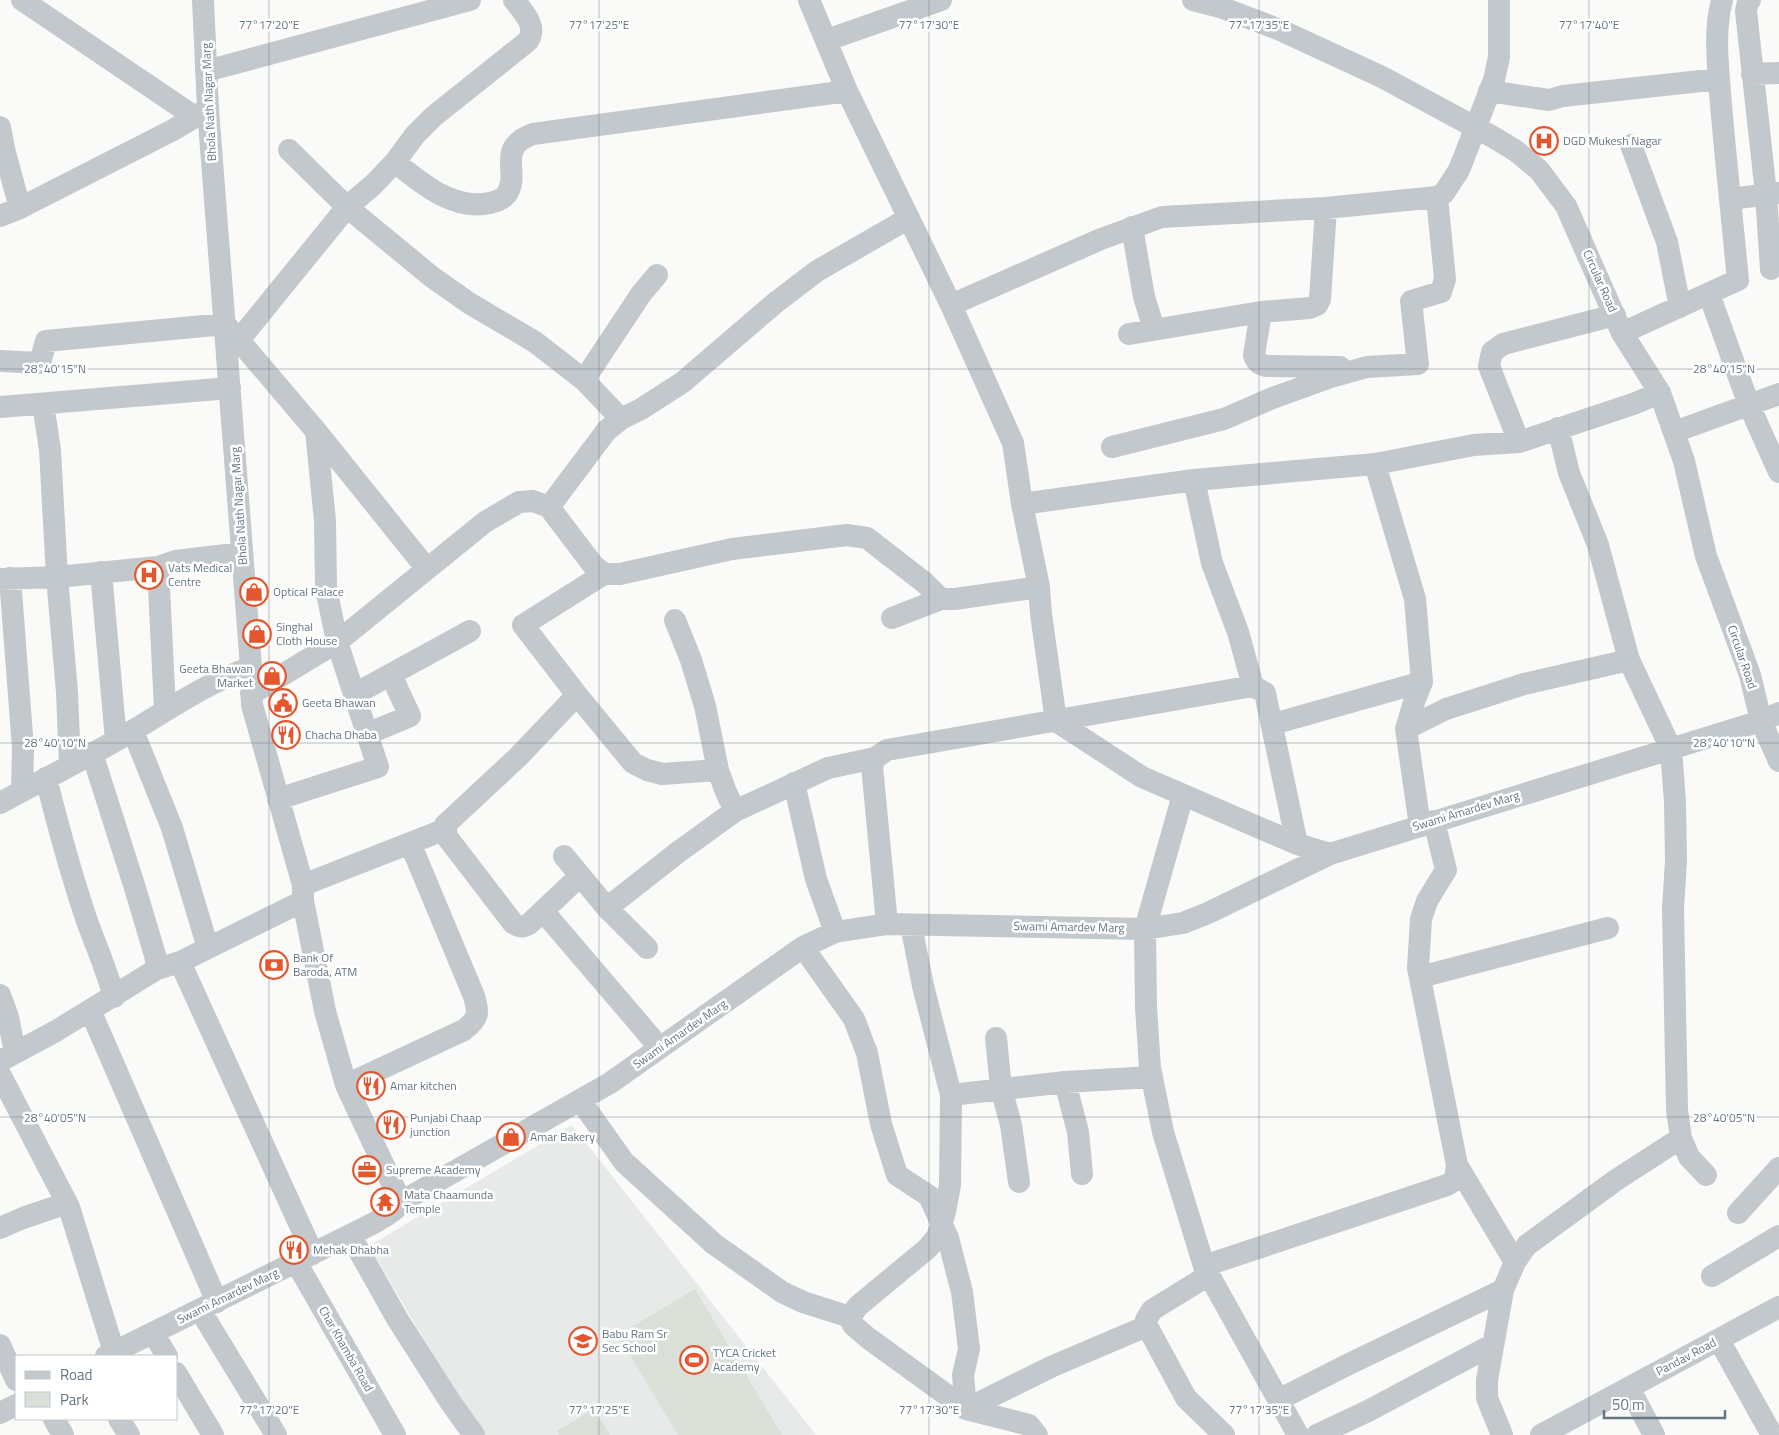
<svg xmlns="http://www.w3.org/2000/svg" width="1779" height="1435" font-family="'Titillium Web',sans-serif">
  <rect width="100%" height="100%" fill="#fafaf8"/>
  <path fill="#e8e9e9" d="M572,1125L816,1435H480L369,1246Z"/>
  <path fill="#dadfd7" d="M695,1289L782,1435H678L618,1335Z
    M594,1409L610,1435H559L557,1431Z"/>
  <g fill="none" stroke-linecap="round" stroke-linejoin="round">
    <path stroke="#c3c8cc" stroke-width="22" d="M22,0L195,117
      M809,0L847,91L951,305L1013,443L1022,504L1039,587L1041,614L1056,721L1142,777L1297,844L1330,854
      M1193,0L1220,7L1278,29L1382,77L1493,137L1516,151L1539,170L1566,206L1622,333L1660,393L1684,461L1706,556L1750,675L1761,721L1779,761
      M1722,0C1715,27 1717,53 1719,80C1722,120 1726,159 1730,199
      M1750,0L1748,2L1746,11L1766,194L1771,269
      M827,40L941,0
      M206,71L470,0
      M1752,74L1779,73
      M1489,91L1549,100L1563,96L1719,79
      M0,127L5,153L20,208
      M1631,145L1667,242L1680,307
      M289,150L347,207L432,277L469,303L535,342L584,380L621,419
      M395,162C421,183 453,211 490,203C496,201 502,200 506,195C522,174 494,148 533,134L847,91
      M0,216L20,208L173,130L208,109
      M1132,227L1144,297L1154,329
      M1709,294L1749,405L1779,472
      M951,305L1101,239L1162,217L1326,208L1437,197L1444,193L1459,170L1494,80L1499,57V0
      M1261,312L1254,355C1256,362 1259,364 1266,366L1340,367
      M1622,333L1738,280L1730,199L1779,193
      M1129,334L1261,312L1310,308L1317,305L1320,299L1326,208
      M239,340L347,207L373,185L395,162L415,135L434,116L528,41C538,26 523,12 514,0
      M0,361L40,363L46,341L225,324L316,431L427,569
      M584,380L641,294L657,275
      M43,404L50,450L57,577L67,692L70,765
      M0,407L230,388
      M1558,428L1569,473L1598,545L1629,660L1671,749L1675,802L1676,861L1673,908L1677,1110L1681,1138L1689,1157L1706,1175
      M1674,432L1779,394
      M1519,442L1489,366L1492,352L1503,344L1615,315
      M1112,447L1224,419L1270,399L1331,377L1367,367L1418,364L1411,301L1441,292L1445,279L1437,197
      M1375,464L1415,599L1422,682
      M1194,480L1212,563L1238,632L1253,686
      M1022,504L1194,480L1375,464L1474,445L1519,442L1633,404L1660,393
      M549,507L607,430L621,419L641,409L683,382L775,303L817,271L909,218
      M158,567L165,710
      M101,572L116,740
      M10,578L23,748L22,791
      M0,579L57,577L158,567L176,561L242,553
      M892,618L941,599
      M675,620L691,660L705,706L718,770L726,792L735,811
      M251,694L337,642L485,522L519,502L533,501L549,507L593,565L604,574
      M355,694L470,631
      M577,695L518,757L445,825L447,837L513,923C519,927 522,928 529,924L580,876
      M1273,724L1422,682L1414,702L1406,729L1420,826
      M1406,729L1446,709L1524,684L1629,660
      M133,731L172,828L208,948
      M367,734L410,716L391,675
      M92,753L135,888L155,955L157,969
      M718,770L662,774L647,770L633,763L577,695L523,625L604,574H620L732,549L847,535L867,538L925,583L941,599H955L1039,587
      M46,778C58,826 71,874 87,921C96,946 107,971 114,997
      M794,783L816,879L835,932
      M1183,795L1145,929L1146,1007L1150,1068L1163,1132L1204,1266L1298,1435
      M278,799L378,767L337,642L326,588L325,521L316,431
      M0,803C44,779 91,756 134,730C172,707 209,682 251,667
      M564,856L607,908L647,948
      M303,885L446,829
      M607,908L677,853L735,811L828,768L875,758
      M543,911L660,1048
      M887,924L872,766L875,758L887,750L1253,686L1265,693L1297,844
      M911,925L923,986L951,1095L950,1185L945,1212L937,1237L928,1248L858,1306L850,1317L853,1325L868,1338L966,1409L1029,1425L1037,1435
      M803,947L854,1019L867,1053L881,1124L897,1175L929,1196L948,1238L962,1292L969,1349L963,1375L966,1409
      M180,962L313,1254
      M1420,977L1608,928
      M0,995L8,1017L15,1053
      M90,1010L217,1302
      M996,1038L1001,1088L1011,1125L1019,1182
      M0,1061L56,1031L157,969L180,962L303,901
      M0,1074L69,1207L114,1352
      M1065,1082L1078,1132L1082,1174
      M346,1085L464,1030C479,1018 479,1014 474,996L410,843
      M951,1095L1065,1082L1152,1077
      M580,1100L624,1162L714,1244L782,1292L803,1302L850,1317
      M1457,1165L1515,1262
      M399,1203L610,1083L803,947L835,932L887,924L1145,929L1183,923L1208,913L1330,854L1761,721L1779,713
      M1738,1213L1779,1168
      M0,1228L23,1218L67,1203
      M350,1235L398,1320L451,1403L474,1435
      M296,1262L395,1435
      M1204,1266L1447,1185L1455,1180L1457,1165L1418,968L1421,919L1427,901L1446,870L1434,821
      M1209,1275L1152,1310L1146,1320L1147,1326L1186,1398L1224,1435
      M1712,1276L1779,1236
      M200,1310L276,1435
      M153,1333L167,1356
      M1719,1340L1772,1435
      M0,1345L16,1380
      M106,1356L350,1235C360,1230 392,1215 398,1206C400,1203 399,1202 399,1198L346,1085L325,1011L303,901V885L252,705L251,667L208,109L203,0
      M176,1373L213,1435
      M1629,1388L1654,1435
      M1278,1400L1349,1364L1503,1290
      M966,1409L1053,1366L1147,1326
      M0,1413L16,1405
      M54,1419L63,1435
      M119,1419L129,1435
      M1317,1435L1368,1411L1492,1345
      M1502,1435L1487,1398V1380L1503,1290L1515,1262L1527,1245L1616,1180L1681,1138
      M1541,1435L1779,1307"/>
  </g>
  <path fill="none" stroke="#657683" stroke-width="1" stroke-opacity="0.45" d="M269,0V1435M599,0V1435M929,0V1435M1259,0V1435M1589,0V1435M0,369H1779M0,743H1779M0,1117H1779"/>
  <defs>
    <symbol id="hospital-ring" viewBox="-11 -11 22 22"><circle r="9.5" fill="#fff" stroke="#e4572e" stroke-width="1.5"/><path d="M-5-5h3v3.5h4V-5h3V5h-3V1.5h-4V5h-3Z" fill="#e4572e"/></symbol>
    <symbol id="shop-ring" viewBox="-11 -11 22 22"><circle r="9.5" fill="#fff" stroke="#e4572e" stroke-width="1.5"/><path d="M-5-2.5h2.3a2.7 3.5 0 0 1 5.4 0H5L5.5 6h-11ZM-1.5-2.5h3a1.5 2.3 0 0 0-3 0Z" fill="#e4572e"/></symbol>
    <symbol id="civic-ring" viewBox="-11 -11 22 22"><circle r="9.5" fill="#fff" stroke="#e4572e" stroke-width="1.5"/><path d="M-.6-6.5H3V-4.5H.6V-3L4-1V1h2V6H-6V1h2V-1L-.6-3ZM-1.2 2.5V6h2.4V2.5Z" fill="#e4572e"/></symbol>
    <symbol id="restaurant-ring" viewBox="-11 -11 22 22"><circle r="9.5" fill="#fff" stroke="#e4572e" stroke-width="1.5"/><path d="M-5-6h1v4h1v-4h1v4h1v-4h1v5L-1.5 .5V6h-2V.5L-5-1ZM5-6V6H3V1.5H1.5Q1.5-4 5-6Z" fill="#e4572e"/></symbol>
    <symbol id="bank-ring" viewBox="-11 -11 22 22"><circle r="9.5" fill="#fff" stroke="#e4572e" stroke-width="1.5"/><path d="M-6-4H6V4H-6ZM0-2.3a2.3 2.3 0 1 0 0 4.6a2.3 2.3 0 1 0 0-4.6Z" fill="#e4572e"/></symbol>
    <symbol id="office-ring" viewBox="-11 -11 22 22"><circle r="9.5" fill="#fff" stroke="#e4572e" stroke-width="1.5"/><path d="M-6-3h4V-5.5h4V-3h4V5H-6ZM-1-4.5V-3h2v-1.5ZM-6 0V1H6V0Z" fill="#e4572e"/></symbol>
    <symbol id="temple-ring" viewBox="-11 -11 22 22"><circle r="9.5" fill="#fff" stroke="#e4572e" stroke-width="1.5"/><path d="M0-6L5-2H3V0L6.5 2.5H4V6H1.5V3h-3V6H-4V2.5H-6.5L-3 0V-2H-5Z" fill="#e4572e"/></symbol>
    <symbol id="school-ring" viewBox="-11 -11 22 22"><circle r="9.5" fill="#fff" stroke="#e4572e" stroke-width="1.5"/><path d="M0-5L7-2L0 1L-7-2ZM-4 1L0 2.5L4 1V4Q0 6-4 4Z" fill="#e4572e"/></symbol>
    <symbol id="stadium-ring" viewBox="-11 -11 22 22"><circle r="9.5" fill="#fff" stroke="#e4572e" stroke-width="1.5"/><path d="M0-5a6.5 5 0 1 0 0 10a6.5 5 0 1 0 0-10ZM-3.5-1.8h7v3.6h-7Z" fill="#e4572e"/></symbol>
  </defs>
  <g fill-rule="evenodd">
    <use href="#hospital-ring" x="1528" y="125" width="32" height="32"/>
    <use href="#hospital-ring" x="133" y="559" width="32" height="32"/>
    <use href="#shop-ring" x="238" y="576" width="32" height="32"/>
    <use href="#shop-ring" x="241" y="618" width="32" height="32"/>
    <use href="#shop-ring" x="256" y="660" width="32" height="32"/>
    <use href="#civic-ring" x="267" y="687" width="32" height="32"/>
    <use href="#restaurant-ring" x="270" y="719" width="32" height="32"/>
    <use href="#bank-ring" x="258" y="949" width="32" height="32"/>
    <use href="#restaurant-ring" x="355" y="1070" width="32" height="32"/>
    <use href="#restaurant-ring" x="375" y="1109" width="32" height="32"/>
    <use href="#shop-ring" x="495" y="1121" width="32" height="32"/>
    <use href="#office-ring" x="351" y="1154" width="32" height="32"/>
    <use href="#temple-ring" x="369" y="1186" width="32" height="32"/>
    <use href="#restaurant-ring" x="278" y="1234" width="32" height="32"/>
    <use href="#school-ring" x="567" y="1325" width="32" height="32"/>
    <use href="#stadium-ring" x="678" y="1344" width="32" height="32"/>
  </g>
  <g text-anchor="middle" stroke-width="5" stroke-linejoin="round" paint-order="stroke">
    <g font-size="12" fill="#657683" stroke="#fff">
      <text transform="translate(209 102) rotate(-93)" y="4">Bhola Nath Nagar Marg</text>
      <text transform="translate(1600 281) rotate(66)" y="4">Circular Road</text>
      <text transform="translate(239 506) rotate(-94)" y="4">Bhola Nath Nagar Marg</text>
      <text transform="translate(1742 657) rotate(71)" y="4">Circular Road</text>
      <text transform="translate(1466 811) rotate(-17)" y="4">Swami Amardev Marg</text>
      <text transform="translate(1069 927) rotate(1)" y="4">Swami Amardev Marg</text>
      <text transform="translate(680 1034) rotate(-35)" y="4">Swami Amardev Marg</text>
      <text transform="translate(228 1296) rotate(-26)" y="4">Swami Amardev Marg</text>
      <text transform="translate(346 1349) rotate(60)" y="4">Char Khamba Road</text>
      <text transform="translate(1686 1357) rotate(-28)" y="4">Pandav Road</text>
    </g>
    <g font-size="12" fill="#657683" stroke="#fff" text-anchor="start">
      <text x="1563" y="145">DGD Mukesh Nagar</text>
      <text x="168" y="572">Vats Medical<tspan x="168" dy="14">Centre</tspan></text>
      <text x="273" y="596">Optical Palace</text>
      <text x="276" y="631">Singhal<tspan x="276" dy="14">Cloth House</tspan></text>
      <text x="253" y="673" text-anchor="end">Geeta Bhawan<tspan x="253" dy="14">Market</tspan></text>
      <text x="302" y="707">Geeta Bhawan</text>
      <text x="305" y="739">Chacha Dhaba</text>
      <text x="293" y="962">Bank Of<tspan x="293" dy="14">Baroda, ATM</tspan></text>
      <text x="390" y="1090">Amar kitchen</text>
      <text x="410" y="1122">Punjabi Chaap<tspan x="410" dy="14">junction</tspan></text>
      <text x="530" y="1141">Amar Bakery</text>
      <text x="386" y="1174">Supreme Academy</text>
      <text x="404" y="1199">Mata Chaamunda<tspan x="404" dy="14">Temple</tspan></text>
      <text x="313" y="1254">Mehak Dhabha</text>
      <text x="602" y="1338">Babu Ram Sr<tspan x="602" dy="14">Sec School</tspan></text>
      <text x="713" y="1357">TYCA Cricket<tspan x="713" dy="14">Academy</tspan></text>
    </g>
  </g>
  <g font-size="12" text-anchor="middle" fill="#657683" stroke="#fff" stroke-width="5" stroke-linejoin="round" paint-order="stroke">
    <text x="269" y="29">77°17'20"E</text>
    <text x="599" y="29">77°17'25"E</text>
    <text x="929" y="29">77°17'30"E</text>
    <text x="1259" y="29">77°17'35"E</text>
    <text x="1589" y="29">77°17'40"E</text>
    <text x="55" y="373">28°40'15"N</text>
    <text x="1724" y="373">28°40'15"N</text>
    <text x="55" y="747">28°40'10"N</text>
    <text x="1724" y="747">28°40'10"N</text>
    <text x="55" y="1122">28°40'05"N</text>
    <text x="1724" y="1122">28°40'05"N</text>
    <text x="269" y="1414">77°17'20"E</text>
    <text x="599" y="1414">77°17'25"E</text>
    <text x="929" y="1414">77°17'30"E</text>
    <text x="1259" y="1414">77°17'35"E</text>
  </g>
  <rect x="15" y="1355" width="162" height="65" fill="#ffffff" stroke="#c1c8cd"/>
  <rect x="25" y="1371" width="25" height="8" fill="#c3c8cc" stroke="#c1c8cd"/>
  <text x="60" y="1380" font-size="15" fill="#657683">Road</text>
  <rect x="25" y="1392" width="25" height="15" fill="#dadfd7" stroke="#c1c8cd"/>
  <text x="60" y="1405" font-size="15" fill="#657683">Park</text>
  <path d="M1604 1410v8h121v-8" fill="none" stroke="#657683" stroke-width="2.5"/>
  <text x="1612" y="1410" font-size="15" fill="#657683" stroke="#ffffff" stroke-width="4" paint-order="stroke">50 m</text>
</svg>
